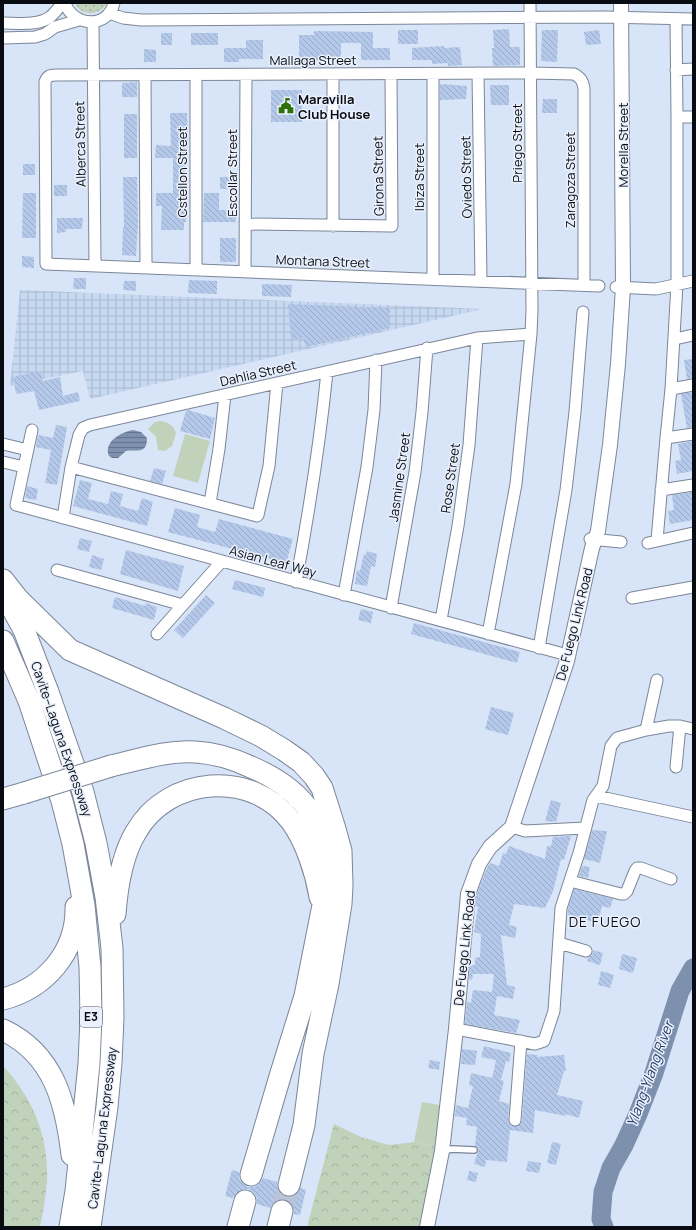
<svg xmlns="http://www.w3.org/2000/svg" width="696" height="1230" font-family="Manrope,sans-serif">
  <defs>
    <pattern id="industrial-grid" width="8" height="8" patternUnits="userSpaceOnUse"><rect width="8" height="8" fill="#c7d8f1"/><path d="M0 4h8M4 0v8" fill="none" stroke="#a9b8ce"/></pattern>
    <pattern id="grass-dots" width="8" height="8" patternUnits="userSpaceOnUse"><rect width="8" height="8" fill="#c0d3ba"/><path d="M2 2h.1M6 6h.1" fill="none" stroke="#a4b49f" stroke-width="1.8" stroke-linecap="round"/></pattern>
    <pattern id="forest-crowns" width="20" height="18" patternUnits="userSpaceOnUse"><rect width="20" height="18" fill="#c0d3ba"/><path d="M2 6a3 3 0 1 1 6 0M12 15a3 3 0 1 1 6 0" fill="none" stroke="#a4b49f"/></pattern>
    <pattern id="water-rules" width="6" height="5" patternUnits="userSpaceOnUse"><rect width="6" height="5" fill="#7d90ae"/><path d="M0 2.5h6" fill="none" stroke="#64748c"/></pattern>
    <pattern id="building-back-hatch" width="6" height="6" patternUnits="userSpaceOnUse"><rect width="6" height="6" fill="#b4c8e9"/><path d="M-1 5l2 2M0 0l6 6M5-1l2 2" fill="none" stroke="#99abc7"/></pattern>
  </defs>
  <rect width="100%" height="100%" fill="#d8e4f8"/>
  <path fill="url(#industrial-grid)" d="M20,290L483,309L90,399L83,371L10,386Z"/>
  <path fill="url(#grass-dots)" d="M75,3H107C100,16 81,17 75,3Z"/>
  <path fill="url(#forest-crowns)" d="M3,1066C33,1098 49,1137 47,1181C46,1196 43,1212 40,1227H3Z
    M334,1124L361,1137L389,1145L414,1142L438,1147L424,1227H307Z"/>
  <path fill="#c0d3ba" d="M160,421C169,422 173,425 176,433L172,446L165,451L158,450L156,437L148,429L155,422Z
    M185,434L210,441L198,483L173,476Z
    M422,1102L445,1106L438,1147L414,1142Z"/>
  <path fill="url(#water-rules)" d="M133,430L141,432L147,438C147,455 136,449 126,451L118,458H112L109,456C103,442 121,432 133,430Z"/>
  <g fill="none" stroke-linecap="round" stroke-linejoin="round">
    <path stroke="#7d90ae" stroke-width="19" d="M604,1227L601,1219L603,1192L611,1168L624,1145L638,1114L654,1073L680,991L693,968"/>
  </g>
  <path fill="url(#building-back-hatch)" d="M509,29L510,47H520V65L493,66L492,48H494L493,30Z
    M398,30H418V44H398Z
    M542,30H558L557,62L541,61Z
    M599,30L601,44L586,45L584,32Z
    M314,31L373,32V48H390V60H361V43H341V60H310V62H299V35H314Z
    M161,33H172V45H161Z
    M191,33H218V45H191Z
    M246,40H263V59H239V62H224V48H246Z
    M444,46V48L460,47L462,65L448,66V63L432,64V60H412V48Z
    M144,49L156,50V62H144Z
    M137,82V97H122V83Z
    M440,84L467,86L466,99L440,100Z
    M490,85H509V105H491Z
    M271,90H302V122H271Z
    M543,99H557V113H542Z
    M170,113H187L188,143H185L186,222H184V230H161L162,206H156V193H173V158H155L156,145L171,146Z
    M124,114H137V158H124Z
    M23,164H35V175H23Z
    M123,177H137L138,222L136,256L122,255L123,227H124Z
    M220,177H235V189H220Z
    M54,185H67V196H54Z
    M23,193H36V238H22Z
    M204,193H219V210H236V222H203Z
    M57,218H83L82,229H66V232L57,233Z
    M220,238H236V262H220Z
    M22,256L34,257V268L22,267Z
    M74,278H86V289H73Z
    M189,280L217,281V294L188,293Z
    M124,281H136V291L123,290Z
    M262,284L292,285L291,297L262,296Z
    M288,304L390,308V328L306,347L303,338L291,340Z
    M693,359V378L687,379L684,360Z
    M41,371L43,381L60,377L63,396L78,392L80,401L39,410L34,391L16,394L13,377Z
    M693,392V427L687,428L681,394Z
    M188,410L215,418L210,439L180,431L186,411Z
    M56,425L67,427L57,485L45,483L51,450L36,447L38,435L53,438Z
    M693,441V471L677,474L675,461L681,460L678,444Z
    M154,468L166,471L162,484L150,481Z
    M80,480L92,483L88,499L108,504L111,491L123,494L120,506L138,511L142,498L153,502L147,526L73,506Z
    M27,486L38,489L36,500L25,498Z
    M693,492V520L670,524L668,511L674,510L672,495Z
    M175,508L200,515L197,527L215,532L219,519L293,539L286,563L168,532Z
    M80,538L92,541L89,552L77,549Z
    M126,550L184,566L178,591L120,574Z
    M367,551L377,554L375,567L371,566L367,586L355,584L357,570L360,571L364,554L366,555Z
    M92,555L104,559L101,570L89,567Z
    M235,580L265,588L263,597L232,589Z
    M206,595L215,603L183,638L174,630Z
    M115,597L145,606L146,603L157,607L154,620L112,608Z
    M361,609L373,612L371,623L358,620Z
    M414,623L520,652L517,663L411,634Z
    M491,707L514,713L508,735L485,729Z
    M551,800L561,803L556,822L545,821Z
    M592,830L607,831L600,863L584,859Z
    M571,836L564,860L561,859L553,891L545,908L514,904L509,925L517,927L515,938L501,935L507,985L515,987L513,999L497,996L494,1015L520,1020L516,1033L465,1024L467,1002L471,1003L473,990L492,992L494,974H473L472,980L469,979L470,965H475V958L480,957L481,934L474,932L478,907L475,906L476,896L487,868L490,863L499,866L503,853L506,854L509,846L545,859L547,846H551L553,837Z
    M582,866L590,867L588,878L579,876Z
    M574,889L613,899L610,908L602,906L598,923L568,915V909Z
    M593,950L603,953L600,965L587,961L588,958L593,953Z
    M622,954L637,958L633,973L619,969Z
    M601,971L614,975L610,988L598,985Z
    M484,1046L511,1053L509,1062L506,1061L501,1080L504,1081L499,1101L509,1104L508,1120L511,1126H518L522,1121L527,1054L538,1055L537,1057L564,1055L566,1071H564L557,1095L583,1101L579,1118L566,1114V1116L535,1110L533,1133L510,1130L507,1162L486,1160L485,1167L474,1164L479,1148L475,1146L477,1127L466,1125L467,1118L455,1116L456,1105L468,1108L473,1086L469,1085L471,1073L492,1078L496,1060L481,1057Z
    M462,1049L477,1051L475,1065L461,1064Z
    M430,1060L440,1062L439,1070L428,1068Z
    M552,1142L561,1144L556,1165L547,1163Z
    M528,1161L541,1163L539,1173L526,1171Z
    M232,1170L239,1172V1178L242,1183L248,1187H254L259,1184L263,1178L277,1182L278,1189L281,1194L286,1196H293L298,1193L300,1188L306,1190L300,1215L294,1214L293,1207L290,1202L285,1200H278L273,1203L270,1208L257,1204V1198L254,1193L248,1189L242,1190L237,1192L233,1198L225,1196Z
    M469,1171L478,1173L476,1182L467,1180Z"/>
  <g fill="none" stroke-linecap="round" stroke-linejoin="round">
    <path stroke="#b9c4d6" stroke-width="21" stroke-dasharray="21 10" stroke-linecap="butt" d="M282,1211L289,1185"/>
    <defs>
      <path id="service" d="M442,1151L452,1149L474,1150"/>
      <path id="minor" d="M65,3C73,27 108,29 114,3
        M109,13L123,18L141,20L604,17L693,19
        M93,22L95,266
        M3,23C17,23 38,26 50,17C55,13 59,7 63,3
        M3,38L35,37L45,34L55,27L79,20
        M676,70L693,69
        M478,73L481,281
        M145,75L146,268
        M677,117H693
        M245,224L392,226L391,74
        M333,226V74
        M196,270V75
        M245,272L246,75
        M433,279V74
        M584,285V89C583,81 581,78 574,74L531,73L56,75C50,75 47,76 45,82L46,264L599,286
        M616,287L656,289L693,281
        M675,339L693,335
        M671,389L693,385
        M32,430L16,505L560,653
        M666,438L693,434
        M3,444L28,450
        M3,462L24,467
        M71,467L257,516L258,515L269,466L277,383
        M661,490L693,485
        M210,503L219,449L225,395
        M63,518L71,467L79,435L83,428L90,425L477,338L531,334
        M590,539L621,542
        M657,540L666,438L671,389L677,284V117L676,19
        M648,543L693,533
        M57,570L183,605
        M296,582C309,512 320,442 327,372
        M344,595L367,467L374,410L376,360
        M632,598L693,587
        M391,608L415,472L422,412L427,348
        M441,620L458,526L469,445L477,338
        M157,634L222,561
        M488,634L516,484L531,334L532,310L530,3
        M539,648L566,490L575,412L583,312
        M646,730L657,680
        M676,767L680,726
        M596,796L693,817
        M512,827L525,831L585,828
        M570,881L621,894H624L627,891L635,871L637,868H641L671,879
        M559,943L586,951
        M456,1029L535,1044L544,1041L554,1011L561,908L579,853L593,800L603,786L611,746L617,738L646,730L669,726H680L693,729
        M515,1120L521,1041"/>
      <path id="tertiary" d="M427,1227L442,1151L456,1029L468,894L479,864L490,847L512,827L567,661L592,548L598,531L610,445L618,364L623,287L621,3"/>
      <path id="motorway" d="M3,580L18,599L70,650L224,718L261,736L284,750L301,762L314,776L322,788L335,829L341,851L342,885L341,904L328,984L313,1054L304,1125L289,1185
        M6,597L24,630L48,692L83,792L96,843L106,897L112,948L113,1018L111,1063L107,1107L90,1227
        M3,641L29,701L62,801L73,844L84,905L90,967L91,1018L89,1064L76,1191L70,1227
        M111,766C138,760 167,750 195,752C214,753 234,759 251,767C305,790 330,825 327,885L305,996L281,1073L251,1175
        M3,799L24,793
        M115,914C117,887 122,855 136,832C168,776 252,769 291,821C306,841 316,873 320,897
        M3,999C45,988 77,952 76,907
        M3,1030C54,1054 66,1103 72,1155
        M238,1227L245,1201
        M278,1227L282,1211"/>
    </defs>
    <use href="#service" stroke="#7b8698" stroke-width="8"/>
    <use href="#minor" stroke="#7b8698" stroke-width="13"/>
    <use href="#tertiary" stroke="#7b8698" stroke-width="16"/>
    <use href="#motorway" stroke="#7b8698" stroke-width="23"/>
    <use href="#service" stroke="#fff" stroke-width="5.5"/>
    <use href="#minor" stroke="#fff" stroke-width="11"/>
    <use href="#tertiary" stroke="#fff" stroke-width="14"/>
    <use href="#motorway" stroke="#fff" stroke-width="21"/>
    <defs>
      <path id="motorway-bridge" d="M24,793L111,766"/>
    </defs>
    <use href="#motorway-bridge" stroke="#7b8698" stroke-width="23" stroke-linecap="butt"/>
    <use href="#motorway-bridge" stroke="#fff" stroke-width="21"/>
  </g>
  <defs>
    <symbol id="civic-bare" viewBox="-9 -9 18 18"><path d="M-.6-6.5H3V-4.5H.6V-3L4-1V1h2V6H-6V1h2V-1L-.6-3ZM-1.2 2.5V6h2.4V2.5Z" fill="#2e7009" stroke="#eaf1fd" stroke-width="2.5" paint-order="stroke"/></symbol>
  </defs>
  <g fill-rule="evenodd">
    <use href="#civic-bare" x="275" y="95" width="22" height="22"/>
  </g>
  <g text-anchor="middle" stroke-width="3" stroke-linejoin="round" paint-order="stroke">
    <rect fill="#eaf1fd" stroke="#4c5158" stroke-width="1" x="80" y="1007" width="22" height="20" rx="3"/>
    <g font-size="12" font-weight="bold" fill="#080c12">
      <text x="91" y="1021">E3</text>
    </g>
    <g font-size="13" fill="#080c12" stroke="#eaf1fd">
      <text x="313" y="65">Mallaga Street</text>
      <text transform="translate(517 143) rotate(-90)" y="5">Priego Street</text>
      <text transform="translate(80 144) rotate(-91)" y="5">Alberca Street</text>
      <text transform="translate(623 145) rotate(-90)" y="5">Morella Street</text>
      <text transform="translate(182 172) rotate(-90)" y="5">Cstellon Street</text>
      <text transform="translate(232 173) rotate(-90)" y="5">Escollar Street</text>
      <text transform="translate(378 176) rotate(-91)" y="5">Girona Street</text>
      <text transform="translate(419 177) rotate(-90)" y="5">Ibiza Street</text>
      <text transform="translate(466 177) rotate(-91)" y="5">Oviedo Street</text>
      <text transform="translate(570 180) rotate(-90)" y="5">Zaragoza Street</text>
      <text transform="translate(323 261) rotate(2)" y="5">Montana Street</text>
      <text transform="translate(258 373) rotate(-13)" y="5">Dahlia Street</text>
      <text transform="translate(399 477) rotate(-82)" y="5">Jasmine Street</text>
      <text transform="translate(450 478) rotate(-82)" y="5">Rose Street</text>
      <text transform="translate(273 561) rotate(15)" y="5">Asian Leaf Way</text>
      <text transform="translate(574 624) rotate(-76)" y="5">De Fuego Link Road</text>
      <text transform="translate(62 739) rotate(71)" y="5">Cavite–Laguna Expressway</text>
      <text transform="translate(464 948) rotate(-84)" y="5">De Fuego Link Road</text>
      <text transform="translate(102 1128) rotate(-83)" y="5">Cavite–Laguna Expressway</text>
    </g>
    <g font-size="13" font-weight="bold" fill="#080c12" stroke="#eaf1fd" text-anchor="start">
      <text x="298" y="104">Maravilla<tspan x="298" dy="15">Club House</tspan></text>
    </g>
    <g font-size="14" letter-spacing="1" fill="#080c12" stroke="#eaf1fd">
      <text x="605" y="927">DE FUEGO</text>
    </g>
    <g font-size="14" font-style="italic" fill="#233d67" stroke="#eaf1fd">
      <text transform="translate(650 1074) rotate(-70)" y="5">Ylang-Ylang River</text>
    </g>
  </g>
  <rect width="696" height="1230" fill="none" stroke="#080c12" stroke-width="8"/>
</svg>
